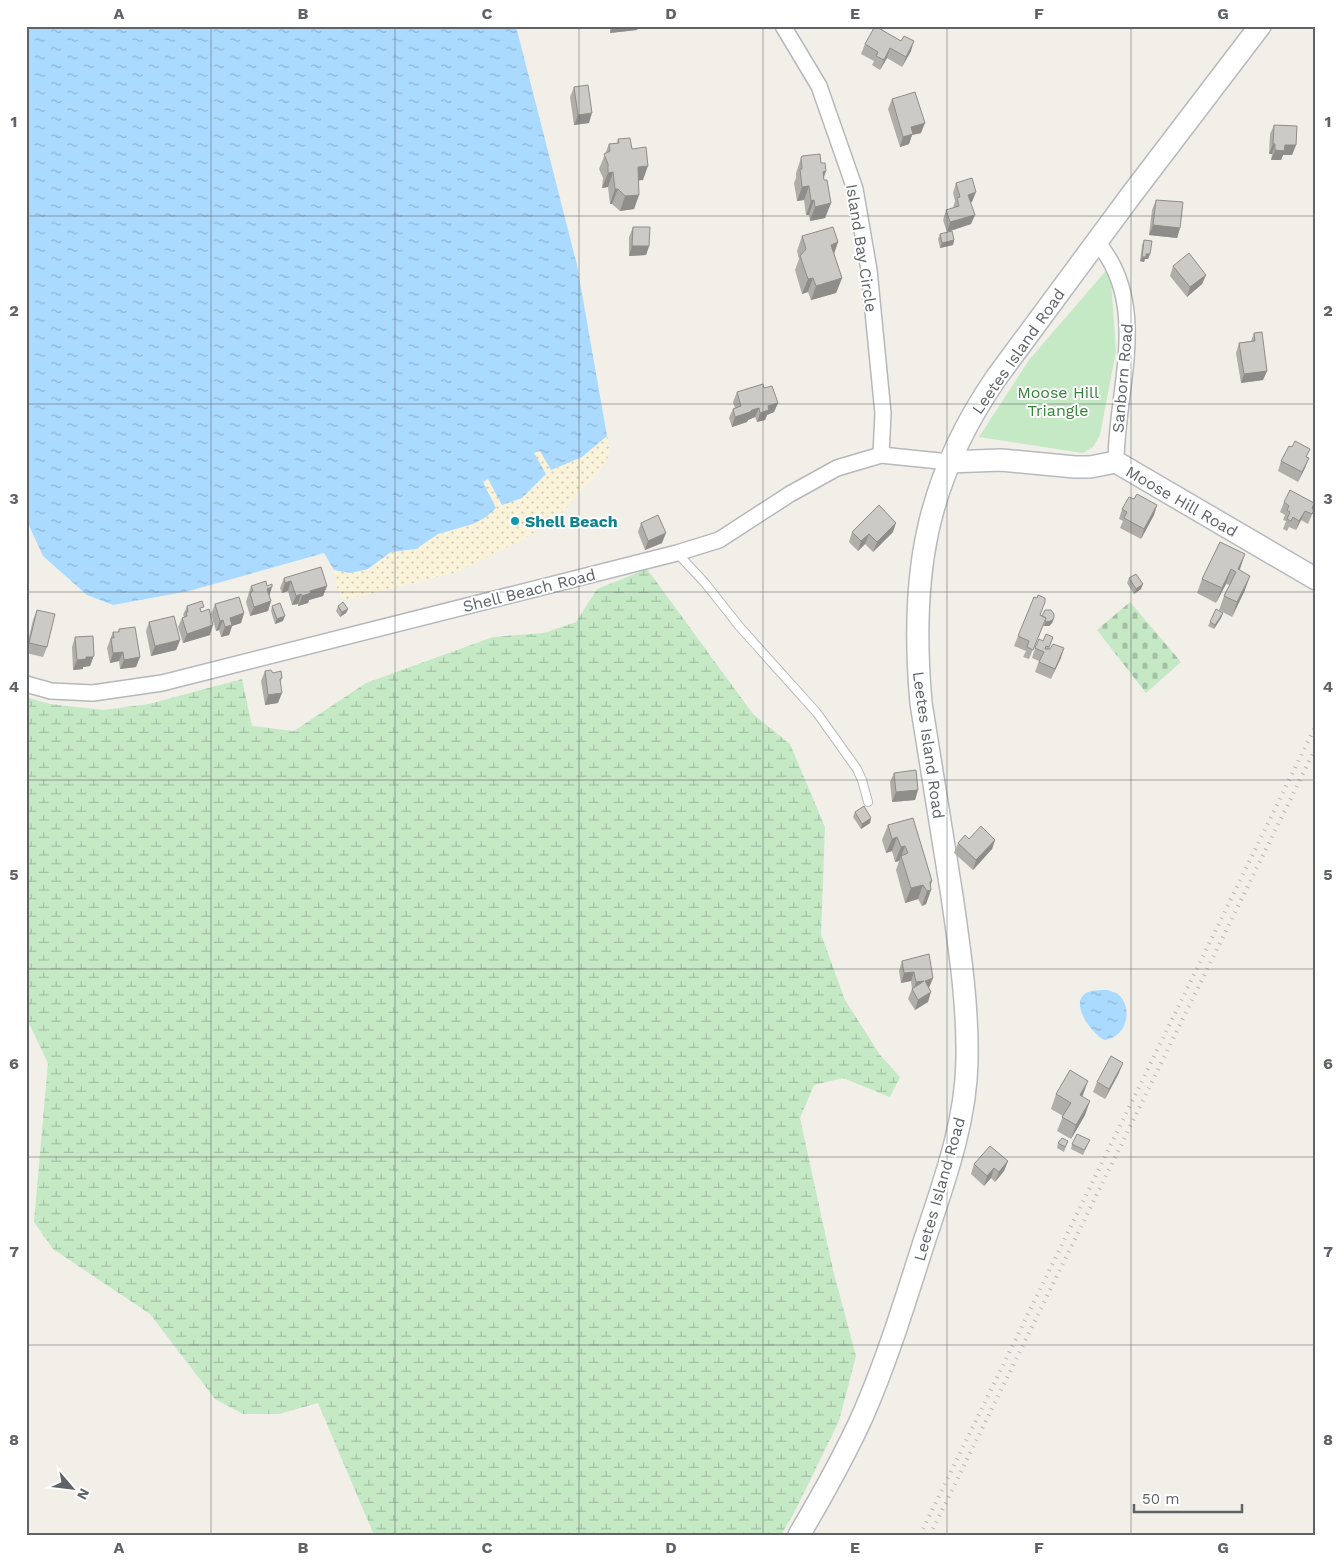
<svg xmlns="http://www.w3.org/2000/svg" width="1342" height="1561" font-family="'Work Sans',sans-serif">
  <defs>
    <pattern id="wetland-marsh" width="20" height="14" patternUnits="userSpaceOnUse" patternTransform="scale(1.25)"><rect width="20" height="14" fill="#c5e8c5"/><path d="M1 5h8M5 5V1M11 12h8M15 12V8" fill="none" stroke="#a3c0a4"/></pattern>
    <pattern id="sand-dots" width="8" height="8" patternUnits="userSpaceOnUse" patternTransform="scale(1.25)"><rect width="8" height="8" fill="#fbf3d9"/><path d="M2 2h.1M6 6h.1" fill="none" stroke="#cec8b4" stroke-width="1.8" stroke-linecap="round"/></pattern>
    <pattern id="cemetery-stones" width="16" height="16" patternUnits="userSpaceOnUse" patternTransform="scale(1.25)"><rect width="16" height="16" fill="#c5e8c5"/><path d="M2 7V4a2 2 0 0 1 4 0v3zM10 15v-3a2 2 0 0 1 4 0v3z" fill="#a3c0a4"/></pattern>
    <pattern id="water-ripples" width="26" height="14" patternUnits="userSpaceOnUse" patternTransform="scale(1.25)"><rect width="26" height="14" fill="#aadaff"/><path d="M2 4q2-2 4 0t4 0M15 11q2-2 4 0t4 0" fill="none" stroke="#8eb4d2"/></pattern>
  </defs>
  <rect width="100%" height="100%" fill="#f1efe8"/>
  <path fill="url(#wetland-marsh)" d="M647,569L753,714L790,744L825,827L821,934L845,1000L880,1055L900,1077L890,1097L843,1078L814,1085L800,1118L833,1270L856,1356L839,1421L794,1513L781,1535H374L318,1403L279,1414H243L215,1399L150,1314L53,1249L34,1222L48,1063L26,1017V697L50,704L103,710L149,704L242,679L252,726L294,731L366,683L493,637L544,633L576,622L597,589Z"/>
  <path fill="url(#sand-dots)" d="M607,436L610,450L606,463L563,512L523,540L457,572L363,596L347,599L341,597L338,591L334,570L350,573L368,569L391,551L416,549L438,534L473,524L486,517L483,482L489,479L502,505L534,453L539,450L551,470L582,457Z"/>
  <path fill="url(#cemetery-stones)" d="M1130,602L1181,662L1146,693L1097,630Z"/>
  <path fill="#c5e8c5" d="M1110,266L1116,351L1100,435L1093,447L1083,453L979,437L1029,360Z"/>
  <path fill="url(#water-ripples)" d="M26,26H516L577,265L607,436L582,457L551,470L540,451L534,453L546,474L522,498L502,505L488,479L483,482L496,508L486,517L473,524L438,534L416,549L391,552L368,569L350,573L334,570L324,553L189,591L113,605L87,595L43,556L26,519Z
    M1108,990C1112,992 1116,992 1119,995C1134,1010 1126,1038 1104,1040C1092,1034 1067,1001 1088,992C1094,990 1102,990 1108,990Z"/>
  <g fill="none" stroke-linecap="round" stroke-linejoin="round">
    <defs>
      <path id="lane" d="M677,553L705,583L739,626L817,713L857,769L862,780L868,802"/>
      <path id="street" d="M783,26L819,86L855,189L869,270L883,413L881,455
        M1097,242C1151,305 1116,389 1116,462
        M26,684L51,691L93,693L162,683L677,553L719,540L790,494L837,468L881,455L949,462"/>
      <path id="secondary" d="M949,462L1001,460L1075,467H1090L1116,462L1316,579
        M799,1535C822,1496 844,1457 863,1415C888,1358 906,1298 925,1239C944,1182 966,1122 967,1061C968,1005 960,952 952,896C942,832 931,767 921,703C910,578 924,483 996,378L1132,194L1260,26"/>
    </defs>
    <use href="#lane" stroke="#b5b8bc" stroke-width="10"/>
    <use href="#street" stroke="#b5b8bc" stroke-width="18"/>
    <use href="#secondary" stroke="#b6babf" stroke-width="24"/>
    <use href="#lane" stroke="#fff" stroke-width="8"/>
    <use href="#street" stroke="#fff" stroke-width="15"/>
    <use href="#secondary" stroke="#fff" stroke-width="21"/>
    <path stroke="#b6b7b8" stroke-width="4" stroke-dasharray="1 6" stroke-linecap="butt" d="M920,1535L1316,725
      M930,1535L1316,747"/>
  </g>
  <path fill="#afaea9" d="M610,26H639L637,30L610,33Z
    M865,44L911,51L902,67L887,58L880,70L872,65L874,61L861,54Z
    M574,87L589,123L574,125L570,97Z
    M892,99L921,133L912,135L909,144L900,147L888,109Z
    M1274,125L1296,145L1292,155H1283L1281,160H1271L1272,154H1269L1270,134Z
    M618,139L632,149L643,180H639V195L634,209L620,211L612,204H610L608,187L602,188L603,178L599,169L609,144L617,143Z
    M801,158L821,163L826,171L823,178L831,203L825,218L810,221L809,215H806L804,200L797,201L794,183L796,178V173Z
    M956,183L972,202H971V224L947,232L943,220L946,210L953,208L955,201L953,193Z
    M1156,200L1180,228L1177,238L1149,235L1152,210Z
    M633,227L649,246L646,255L629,256V237Z
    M940,234L954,240L953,245L940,248L938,239Z
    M802,236L838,242L834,253L842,278L836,293L811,300L808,292L802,294L795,270L799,259L797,251Z
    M1144,240L1150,254L1148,259H1145L1144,262L1140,261L1142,245Z
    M1173,266L1206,275L1202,284L1187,297L1170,276Z
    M1254,333L1267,371L1263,380L1241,383L1236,353L1239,343L1251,341Z
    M764,388L778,403L774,412L767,415L765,420L757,422L755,417L748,420L747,422L732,427L729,418L733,409L735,408L733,402L737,392Z
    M1292,447L1307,457L1305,468L1298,482L1278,471L1281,461Z
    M1134,499L1157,505L1154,515L1141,539L1120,528L1123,521L1119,519L1122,509Z
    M1284,502L1314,503L1312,509L1314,510L1308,524L1301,520L1296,530L1289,527L1287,531L1283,529L1286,521L1283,520L1285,515L1280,512Z
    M641,523L662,543L645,550L638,532Z
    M852,532H893L873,552L865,544L858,551L849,542Z
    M1220,542L1239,570L1245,590L1232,617L1219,610L1224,596L1230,585L1226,584L1216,603L1197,593L1202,579Z
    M284,578L327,586L323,596L309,600L308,603L298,606V604L292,605L288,591L282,593L280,588Z
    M1129,578L1141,589L1134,594L1127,583Z
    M251,586L269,595L271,601L268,611L250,616L246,602Z
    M215,604L244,613L241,623L232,626L229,635L221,637L219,630L216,631L211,614Z
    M187,606L202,611L210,635L183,643L178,627L182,618L184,617L183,615Z
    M272,606L283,621L275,624L271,611Z
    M338,606L348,609L346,613L340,617L336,611Z
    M37,610L47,647L43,657L26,653V649L33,620Z
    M1223,613L1221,618L1214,629L1208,626L1210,622Z
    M1040,615L1054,618L1052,623L1049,626H1043L1029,659L1023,657L1026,651L1014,646L1018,636Z
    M149,622L180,640L176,650L151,656L146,631Z
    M119,629L140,657L136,667L120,669L119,661L110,663L107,648L113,632H118Z
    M75,637L94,655L90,666L83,667V669L73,670L72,647Z
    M1053,637L1049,649L1064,648L1051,679L1035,672L1039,661L1032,658L1035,648L1043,641Z
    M265,671L273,673L282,678L280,683L278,703L265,705L261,681Z
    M894,773L918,790L915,800L892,802L890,782Z
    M855,812L871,818L870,823L861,829L853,817Z
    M913,818L931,885V890L926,904L922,906L918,899L905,903L896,870L899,861L895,862L892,851L886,853L882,840L888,825Z
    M969,839L995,840L992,849L973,870L954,853L958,843Z
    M929,954V988L928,1002L915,1010L908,999L912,989L911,981L901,983L899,971L902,961Z
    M1119,1073L1105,1099L1093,1092L1097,1082Z
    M1056,1094L1083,1096L1085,1115L1071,1139L1057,1131L1063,1116L1051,1109Z
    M1090,1140L1083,1155L1071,1149L1072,1144Z
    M1068,1141L1064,1152L1057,1148L1058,1143Z
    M1008,1161L1004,1171L995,1182L991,1178L984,1186L971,1174L974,1164Z"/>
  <path fill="#8f8d8a" d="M613,26H639L637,30L610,33Z
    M914,41L911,51L902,67L906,57Z
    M890,48L887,58L880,70L884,60Z
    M592,113L589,123L574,125L578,115Z
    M925,123L921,133L912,135L909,144L900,147L903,137L911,127Z
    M1273,144H1275L1272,154H1269Z
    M1285,145H1296L1292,155H1283L1281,160H1271L1275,150Z
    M648,166L643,180L633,181L638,167Z
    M826,171L821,186L823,172Z
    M613,172L608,187L602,188L608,173Z
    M809,186L804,200L797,201L802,187Z
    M615,189H618L612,204H610Z
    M976,192L972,202L965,204L968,195Z
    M639,195L634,209L620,211L625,196Z
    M814,200L809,215H806L811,201Z
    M831,203L825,218L810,221L815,207Z
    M975,215L971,224L947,232L950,222Z
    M1153,225L1180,228L1177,238L1149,235Z
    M954,240L953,245L940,248L942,243Z
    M838,242L833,257L831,245Z
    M632,246H649L646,255L629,256Z
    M1146,254H1150L1148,259H1145L1144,262L1140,261L1142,257Z
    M1206,275L1202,284L1187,297L1190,287Z
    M813,278L808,292L802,294L808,279Z
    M842,278L836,293L811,300L816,286Z
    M1267,371L1263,380L1241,383L1244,374Z
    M778,403L774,412L767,415L765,420L757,422L760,413L768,406Z
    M759,408L755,417L748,420L747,422L732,427L735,417Z
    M1309,458L1305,468L1298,482L1302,472Z
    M1157,505L1154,515L1141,539L1144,529Z
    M1305,511L1301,520L1296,530L1299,521Z
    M896,523L893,532L873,552L877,542Z
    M666,533L662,543L645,550L648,541Z
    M869,534L865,544L858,551L861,541Z
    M1245,554L1240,569L1232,584L1238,569Z
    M1231,569L1226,584L1216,603L1222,588Z
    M1250,576L1245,590L1232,617L1237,602Z
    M291,581L288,591L282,593L285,583Z
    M1143,584L1141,589L1134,594L1136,589Z
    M327,586L323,596L309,600L308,603L298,606L302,596L310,591Z
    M272,587L269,597L267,589Z
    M301,594L298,604L292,605L296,596Z
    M271,601L268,611L250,616L254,607Z
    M348,609L346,613L340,617L342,612Z
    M244,613L241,623L232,626L229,635L221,637L225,627L230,618Z
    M1223,613L1221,618L1214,629L1215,625Z
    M285,616L283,621L275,624L277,619Z
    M1054,618L1052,623L1049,626H1044L1046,622Z
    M223,620L219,630L216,631L220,621Z
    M213,625L210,635L183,643L187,634Z
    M180,640L176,650L151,656L155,646Z
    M1064,648L1061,658L1051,679L1055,669Z
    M123,652L119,661L110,663L113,653Z
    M94,655L90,666L83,667V669L73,670L77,660Z
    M140,657L136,667L120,669L124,660Z
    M282,693L278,703L265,705L268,695Z
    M918,790L915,800L892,802L896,792Z
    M871,818L870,823L861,829L862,824Z
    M897,837L892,851L886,853L892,839Z
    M995,840L992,849L973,870L976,860Z
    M905,846L901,857V856L899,861L895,862L901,847Z
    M932,881L929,891L931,890L926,904L922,906L930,882Z
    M923,885L918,899L905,903L911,888Z
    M914,972L911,981L901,983L904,973Z
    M933,978L929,988L925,981Z
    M924,981L920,991L913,992L916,982Z
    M931,992L928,1002L915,1010L918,1000Z
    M1123,1063L1119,1073L1105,1099L1109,1089Z
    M1088,1081L1083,1095L1075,1110L1080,1095Z
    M1090,1101L1085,1115L1071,1139L1076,1125Z
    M1008,1161L1004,1171L995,1182L999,1172Z
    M994,1168L991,1178L984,1186L987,1176Z"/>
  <path fill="#cccac5" stroke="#8f8d8a" d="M875,26L901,41L904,36L914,41L906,57L890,48L884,60L876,56L878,52L865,44Z
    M588,85L592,113L578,115L574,87Z
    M915,92L925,123L911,127L913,134L903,137L892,99Z
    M1274,125L1297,126L1296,145H1285L1284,151L1275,150V144H1273Z
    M630,138L632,149L646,147L648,166L638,167L639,195L625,196L618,189H615L613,172L608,173V164L604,154L610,151L609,144L619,143L618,139Z
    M820,154L821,163H825L826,171L823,172L824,180H827L831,203L815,207L814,200L811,201L809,186L802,187L800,169H802L801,158L802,156Z
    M972,178L976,192L968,195L975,215L950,222L946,210L959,206L957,198L960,197L956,183Z
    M1156,200L1183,202L1180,228L1153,225Z
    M633,227H650L649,246H632Z
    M833,227L838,242L831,245L842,278L816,286L813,278L808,279L800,256L806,249L802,236Z
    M952,231L954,240L942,243L940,234Z
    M1144,240L1152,241L1150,254H1146V257H1142Z
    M1189,253L1206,275L1190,287L1173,266Z
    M1262,332L1267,371L1244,374L1239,343L1255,341L1254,333Z
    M763,384L764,388L772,386L778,403L768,406L769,410L760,413L759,408L752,410L750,412L735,417L733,409L741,406L737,392Z
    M1295,441L1310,449L1306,457L1309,458L1302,472L1281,461L1289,446L1292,447Z
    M1290,490L1314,503L1312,509L1314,510L1312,514L1305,511L1299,521L1293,517L1291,521L1287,519L1290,512L1287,510L1289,506L1284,502Z
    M1137,494L1157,505L1144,529L1124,518L1127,512L1122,509L1129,497L1134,499Z
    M879,505L896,523L877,542L869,534L861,541L852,532Z
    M658,515L666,533L648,541L641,523Z
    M1220,542L1245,554L1238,569L1250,576L1237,602L1224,596L1236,572L1231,569L1222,588L1202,579Z
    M321,567L327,586L310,591L311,593L302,596L301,594L296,596L291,581L285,583L284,578Z
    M1136,574L1143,584L1136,589L1129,578Z
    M266,581L267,586L272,584V587L267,589L271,601L254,607L250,593L253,591L251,586Z
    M1038,595L1045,598V602L1040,615L1046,618L1033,650L1027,647L1029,641L1018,636L1034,597L1037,598Z
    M239,597L244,613L230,618L232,625L225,627L223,620L220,621L215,604Z
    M202,601L204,607L200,608L201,612L209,609L213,625L187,634L182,618L187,616L186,612H188L187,606Z
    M343,602L348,609L342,612L338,606Z
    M280,603L285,616L277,619L272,606Z
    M1216,609L1223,613L1215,625L1210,622Z
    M37,610L55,614L47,647L29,643Z
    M1045,610H1051L1054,614V618L1051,621L1046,622L1045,621L1046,618L1042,616Z
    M174,616L180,640L155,646L149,622Z
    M135,627L140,657L124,660L123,652L113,653L111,638H114L113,632H119V629Z
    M1046,634L1053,637L1049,647L1046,646L1045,649H1050L1053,644L1064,648L1055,669L1039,662L1044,652L1035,648L1039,639L1043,641Z
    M93,636L94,655L93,657H86V659L77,660L75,637Z
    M271,670L273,673L281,671L282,678L280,679L282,693L268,695L265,671Z
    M916,770L918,790L896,792L894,773Z
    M864,806L871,818L862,824L855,812Z
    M913,818L932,881L930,882L931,890L927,891L923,885L911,888L901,856L908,853L905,846L901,847L897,837L892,839L888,825Z
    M981,826L995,840L976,860L958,843L965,835L969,839Z
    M929,954L933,978L925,981L931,992L918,1000L912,989L924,981L916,982L914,972L904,973L902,961Z
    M1111,1056L1123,1063L1109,1089L1097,1082Z
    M1070,1070L1088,1081L1080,1095L1090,1101L1076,1125L1062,1117L1071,1103L1056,1094Z
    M1077,1134L1090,1140L1084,1150L1072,1144Z
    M1062,1138L1068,1141L1065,1147L1058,1143Z
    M990,1146L1008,1161L999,1172L994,1168L987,1176L974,1164Z"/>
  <path fill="none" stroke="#5f6368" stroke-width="1" stroke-opacity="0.55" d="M211,26V1535M395,26V1535M579,26V1535M763,26V1535M947,26V1535M1131,26V1535M26,216H1316M26,404H1316M26,592H1316M26,780H1316M26,969H1316M26,1157H1316M26,1345H1316"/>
  <circle fill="#0f9aa8" stroke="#fff" stroke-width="2" cx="515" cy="521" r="5"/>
  <g text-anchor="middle" stroke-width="4" stroke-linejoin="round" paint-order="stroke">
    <g font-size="16" fill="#5f6368" stroke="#fff">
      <text transform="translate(862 248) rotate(81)" y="6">Island Bay Circle</text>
      <text transform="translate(1018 351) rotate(-55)" y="6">Leetes Island Road</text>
      <text transform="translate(1122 378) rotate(-85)" y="6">Sanborn Road</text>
      <text transform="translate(1182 501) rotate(30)" y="6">Moose Hill Road</text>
      <text transform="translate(529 590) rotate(-14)" y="6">Shell Beach Road</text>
      <text transform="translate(929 745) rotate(82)" y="6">Leetes Island Road</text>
      <text transform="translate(939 1189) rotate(-74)" y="6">Leetes Island Road</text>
    </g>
    <g font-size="16" fill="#348238" stroke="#fff">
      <text x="1058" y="398">Moose Hill<tspan x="1058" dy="18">Triangle</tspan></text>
    </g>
    <g font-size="16" font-weight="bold" fill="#0d838f" stroke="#fff" text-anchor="start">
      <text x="525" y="527">Shell Beach</text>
    </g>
  </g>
  <rect width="1342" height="1561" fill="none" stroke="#ffffff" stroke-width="55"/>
  <g transform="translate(72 1488) rotate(118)" stroke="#ffffff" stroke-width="4" paint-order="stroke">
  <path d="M0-4L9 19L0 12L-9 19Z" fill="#5f6368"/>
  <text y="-8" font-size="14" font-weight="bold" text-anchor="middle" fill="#5f6368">N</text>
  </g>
  <path d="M1134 1504v8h108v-8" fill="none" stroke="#5f6368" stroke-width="2.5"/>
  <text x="1142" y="1504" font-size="15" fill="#5f6368" stroke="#ffffff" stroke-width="4" paint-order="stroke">50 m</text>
  <rect x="28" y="28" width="1286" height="1506" fill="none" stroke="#5f6368" stroke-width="2"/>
  <g font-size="16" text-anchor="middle" font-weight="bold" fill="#5f6368">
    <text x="119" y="19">A</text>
    <text x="303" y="19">B</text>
    <text x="487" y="19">C</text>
    <text x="671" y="19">D</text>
    <text x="855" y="19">E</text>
    <text x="1039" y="19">F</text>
    <text x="1223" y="19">G</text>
    <text x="14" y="127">1</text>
    <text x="1328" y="127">1</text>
    <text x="14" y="316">2</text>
    <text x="1328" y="316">2</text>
    <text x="14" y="504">3</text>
    <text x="1328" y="504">3</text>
    <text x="14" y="692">4</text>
    <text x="1328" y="692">4</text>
    <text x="14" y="880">5</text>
    <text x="1328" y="880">5</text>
    <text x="14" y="1069">6</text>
    <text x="1328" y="1069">6</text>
    <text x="14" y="1257">7</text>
    <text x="1328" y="1257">7</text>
    <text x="14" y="1445">8</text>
    <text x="1328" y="1445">8</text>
    <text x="119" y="1553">A</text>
    <text x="303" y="1553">B</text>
    <text x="487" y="1553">C</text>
    <text x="671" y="1553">D</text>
    <text x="855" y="1553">E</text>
    <text x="1039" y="1553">F</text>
    <text x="1223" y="1553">G</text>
  </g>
</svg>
